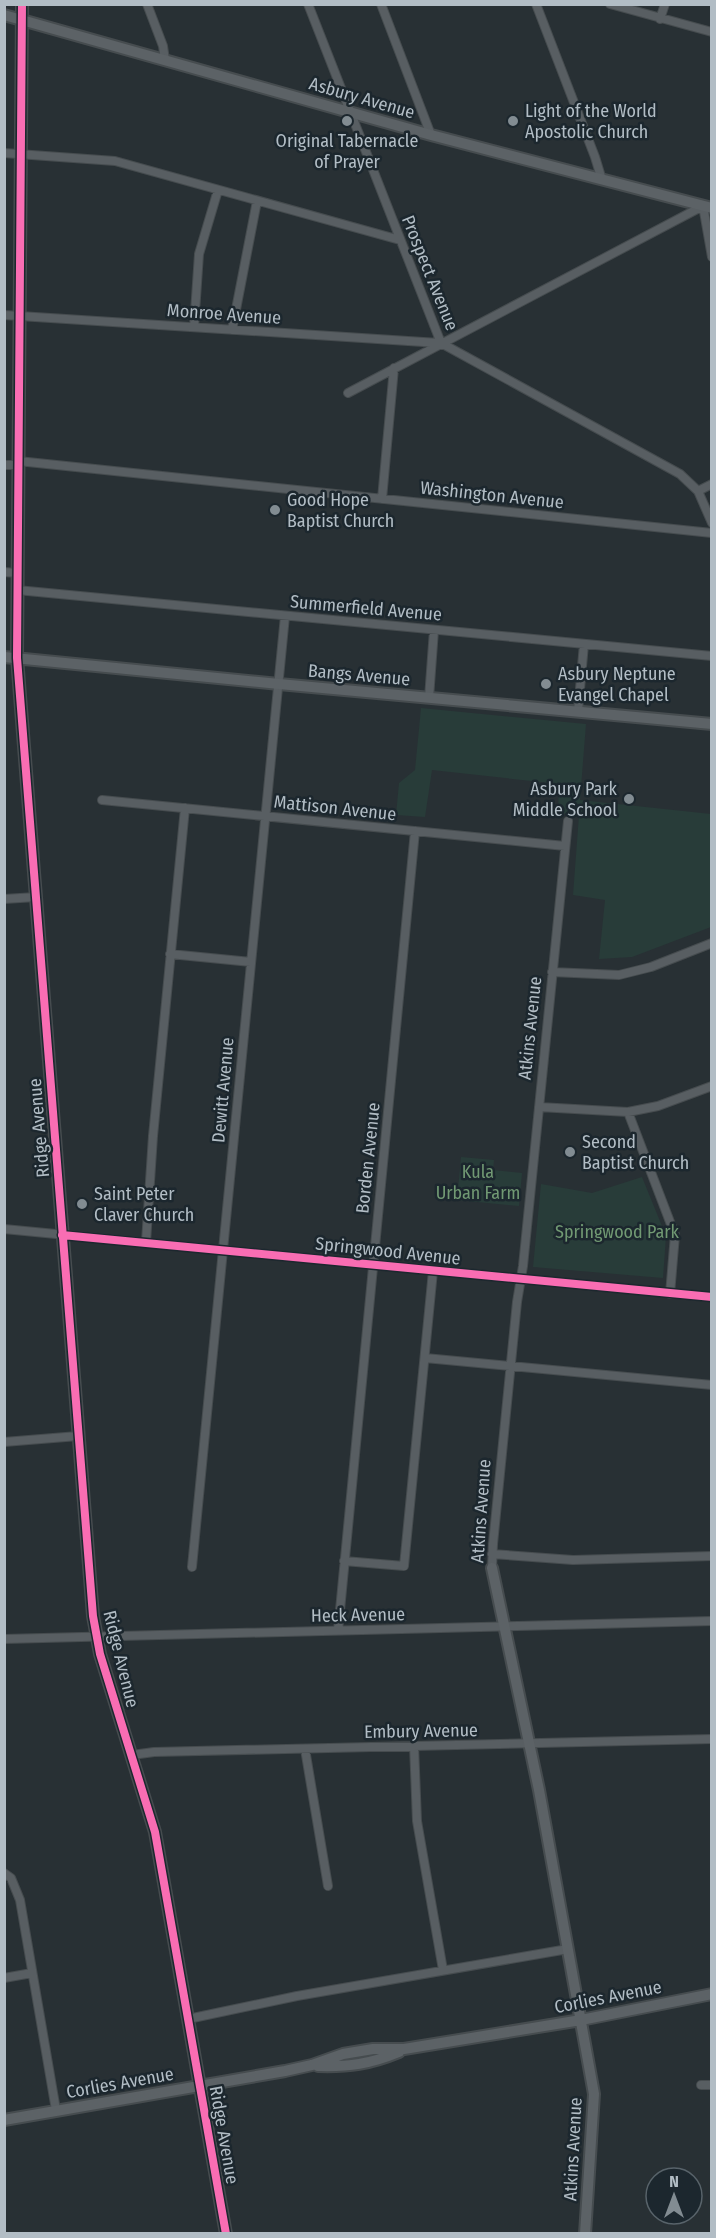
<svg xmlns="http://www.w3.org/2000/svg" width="716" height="2238" font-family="'Fira Sans Condensed',sans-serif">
  <rect width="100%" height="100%" fill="#283034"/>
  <path fill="#283c39" d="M421,708L586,724L580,800L711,814V927L632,957L599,959L605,900L573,895L579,815L558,813L559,784L432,770L425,817L396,815L399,783L415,770Z
    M461,1157L494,1160L493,1170L522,1173L519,1206L457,1200Z
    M642,1177L666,1236L663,1278L533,1267L541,1184L592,1193Z"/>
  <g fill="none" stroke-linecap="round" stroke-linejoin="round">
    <defs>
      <path id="street" d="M147,4L163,46L165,60
        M308,4L441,343L680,474L698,491L712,523
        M381,4L431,135
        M536,4L595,157L602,180
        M610,4L712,32
        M660,19L665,4
        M4,153L115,161L400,240
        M4,315L439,343
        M194,327L199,254L218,190
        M232,330L257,201
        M348,393L703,206L712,257
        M18,461L712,533
        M4,465H18
        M698,491L712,484
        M382,499L394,368
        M4,572L17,573
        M17,590L712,656
        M429,698L434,630
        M578,711L584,644
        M102,800L565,846
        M4,899L36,897
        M170,954L251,962
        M552,972L619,975L651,967L712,943
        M539,1107L628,1112L658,1106L712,1086
        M628,1112L675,1235L670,1294
        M4,1229L712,1297
        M146,1242L153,1136L185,808
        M425,1358L712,1385
        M4,1442L78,1436
        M492,1554L573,1560L712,1556
        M344,1561L404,1566L433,1271
        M192,1567L285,616
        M492,1568L493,1544L517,1302L523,1266L568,821
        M338,1631L415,831
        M4,1639L712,1621
        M414,1745L417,1821L443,1970
        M305,1749L328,1886
        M132,1755L154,1752L712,1739
        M4,1873L11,1878L20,1900L56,2110
        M4,1978L32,1973
        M188,2019L297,1996L568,1949
        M701,2085H712"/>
      <path id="secondary" d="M22,4L17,658L93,1616L100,1654L155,1832L226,2234
        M4,15L431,135L712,208
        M4,657L279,684L712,724
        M492,1568L539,1790L594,2094L585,2234
        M318,2066C349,2067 370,2064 399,2052
        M4,2120L285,2071L312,2065L343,2054L373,2049H404L581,2020L712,1994"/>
    </defs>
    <use href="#street" stroke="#464c4f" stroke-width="10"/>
    <use href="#secondary" stroke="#464c4f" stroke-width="14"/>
    <use href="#street" stroke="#585e62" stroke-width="8"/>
    <use href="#secondary" stroke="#5c6266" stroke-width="10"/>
    <defs>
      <path id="cycleway" d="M22,4L17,658L93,1616L100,1654L155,1832L226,2234
        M62,1235L712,1297"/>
    </defs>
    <use href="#cycleway" stroke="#1c272e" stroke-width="11"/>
    <use href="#cycleway" stroke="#f96db3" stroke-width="8"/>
  </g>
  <g fill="#828c92" stroke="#1c272e" stroke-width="2">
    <circle cx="347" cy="121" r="6"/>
    <circle cx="513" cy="121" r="6"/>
    <circle cx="275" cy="510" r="6"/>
    <circle cx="546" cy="684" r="6"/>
    <circle cx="629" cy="799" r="6"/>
    <circle cx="570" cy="1152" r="6"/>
    <circle cx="82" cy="1204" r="6"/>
  </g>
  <g text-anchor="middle" stroke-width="5" stroke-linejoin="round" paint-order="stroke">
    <g font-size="18" fill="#b2bdc5" stroke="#1c272e">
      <text transform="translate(362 98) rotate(16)" y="6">Asbury Avenue</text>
      <text transform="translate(430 273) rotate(68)" y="6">Prospect Avenue</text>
      <text transform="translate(224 314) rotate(4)" y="6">Monroe Avenue</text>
      <text transform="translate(492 495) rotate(6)" y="6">Washington Avenue</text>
      <text transform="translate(366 608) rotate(5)" y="6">Summerfield Avenue</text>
      <text transform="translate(359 675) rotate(5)" y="6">Bangs Avenue</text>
      <text transform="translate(335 808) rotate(6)" y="6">Mattison Avenue</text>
      <text transform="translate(530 1028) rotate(-84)" y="6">Atkins Avenue</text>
      <text transform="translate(223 1090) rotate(-85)" y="6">Dewitt Avenue</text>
      <text transform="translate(39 1128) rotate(-95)" y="6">Ridge Avenue</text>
      <text transform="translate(368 1158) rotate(-84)" y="6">Borden Avenue</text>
      <text transform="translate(388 1251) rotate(6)" y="6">Springwood Avenue</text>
      <text transform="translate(481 1511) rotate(-86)" y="6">Atkins Avenue</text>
      <text transform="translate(358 1615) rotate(-1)" y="6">Heck Avenue</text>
      <text transform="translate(121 1659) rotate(76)" y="6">Ridge Avenue</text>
      <text transform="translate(421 1731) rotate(-1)" y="6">Embury Avenue</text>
      <text transform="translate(608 1997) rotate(-11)" y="6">Corlies Avenue</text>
      <text transform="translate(120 2083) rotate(-10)" y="6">Corlies Avenue</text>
      <text transform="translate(224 2135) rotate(80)" y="6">Ridge Avenue</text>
      <text transform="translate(573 2149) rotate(-87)" y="6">Atkins Avenue</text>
    </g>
    <g font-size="18" fill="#b2bdc5" stroke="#1c272e" text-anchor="start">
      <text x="525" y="117">Light of the World<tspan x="525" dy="21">Apostolic Church</tspan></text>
      <text x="347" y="147" text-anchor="middle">Original Tabernacle<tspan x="347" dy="21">of Prayer</tspan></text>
      <text x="287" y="506">Good Hope<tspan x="287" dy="21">Baptist Church</tspan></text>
      <text x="558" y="680">Asbury Neptune<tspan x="558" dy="21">Evangel Chapel</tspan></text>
      <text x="617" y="795" text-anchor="end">Asbury Park<tspan x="617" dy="21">Middle School</tspan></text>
      <text x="582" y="1148">Second<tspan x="582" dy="21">Baptist Church</tspan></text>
      <text x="94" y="1200">Saint Peter<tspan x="94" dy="21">Claver Church</tspan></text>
    </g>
    <g font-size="18" fill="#719973" stroke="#1c272e">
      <text x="478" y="1178">Kula<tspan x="478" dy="21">Urban Farm</tspan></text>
      <text x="617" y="1238">Springwood Park</text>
    </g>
  </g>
  <rect width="716" height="2238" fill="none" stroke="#b2bdc5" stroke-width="12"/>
  <g transform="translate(674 2196)"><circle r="28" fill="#1c272e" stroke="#58636a" stroke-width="1.5"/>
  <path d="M0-4.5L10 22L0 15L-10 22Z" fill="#828c92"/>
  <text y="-9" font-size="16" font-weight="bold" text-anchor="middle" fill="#b2bdc5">N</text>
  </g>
</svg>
